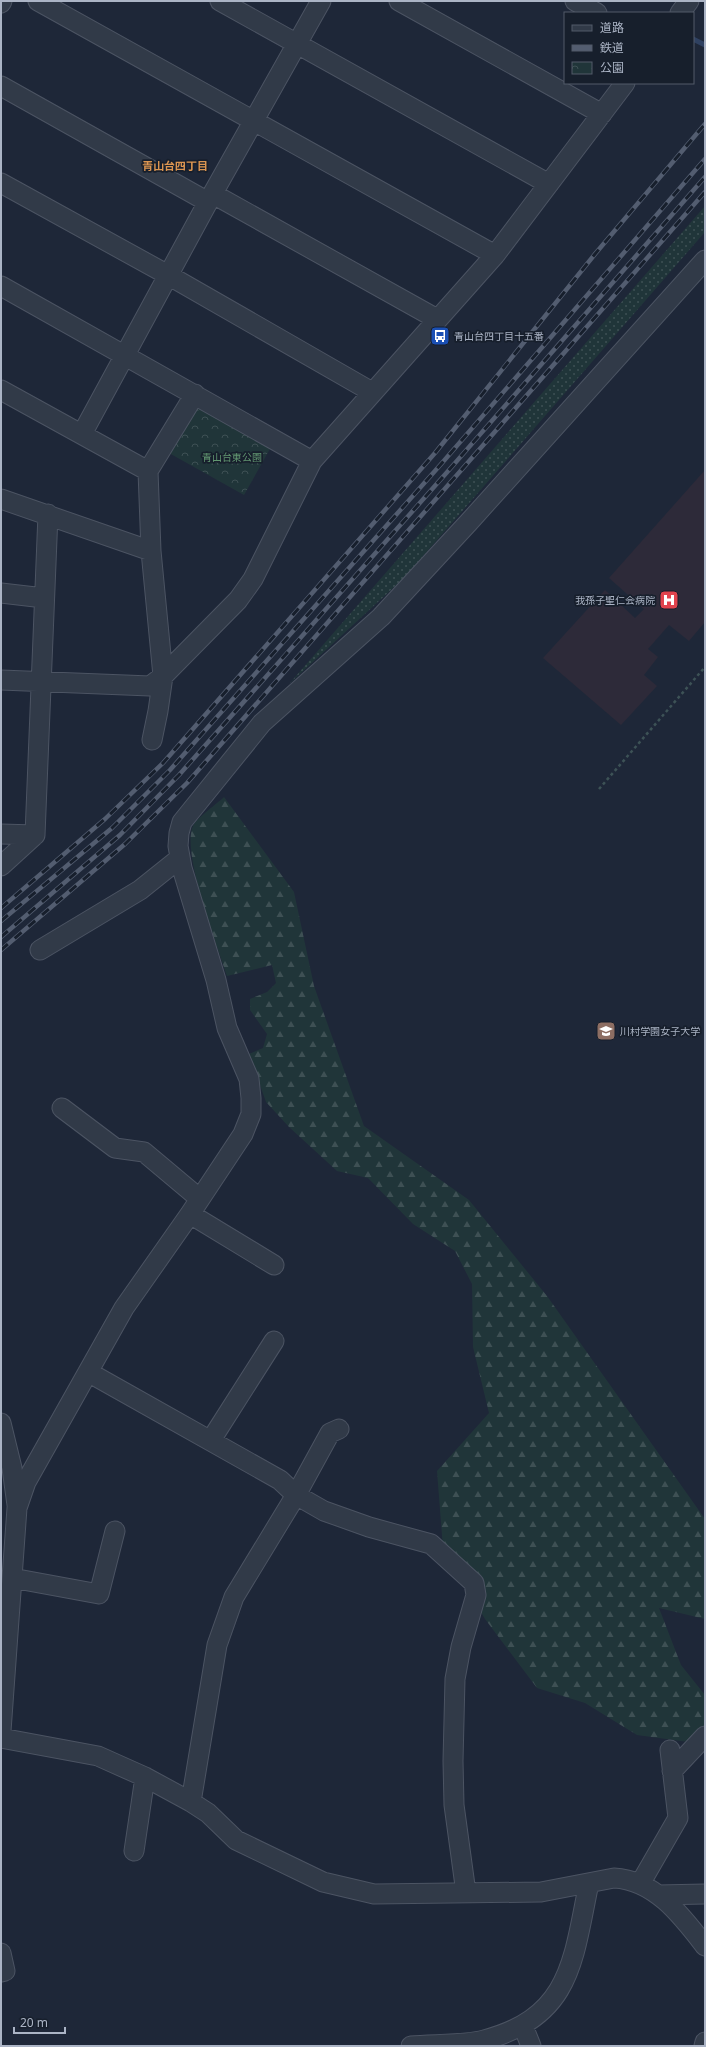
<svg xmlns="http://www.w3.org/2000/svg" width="706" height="2047" font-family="'Noto Sans','Noto Sans JP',sans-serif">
  <defs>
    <pattern id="grass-dots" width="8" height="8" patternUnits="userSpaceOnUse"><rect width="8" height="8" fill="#203539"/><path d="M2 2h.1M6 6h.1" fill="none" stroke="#3e5054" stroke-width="1.8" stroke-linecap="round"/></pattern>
    <pattern id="forest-firs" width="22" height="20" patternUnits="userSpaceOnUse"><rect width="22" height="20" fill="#203539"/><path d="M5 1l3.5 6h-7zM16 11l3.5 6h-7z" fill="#3e5054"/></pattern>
    <pattern id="park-crowns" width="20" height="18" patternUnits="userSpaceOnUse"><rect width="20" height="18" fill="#203539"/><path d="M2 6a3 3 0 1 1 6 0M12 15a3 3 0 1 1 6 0" fill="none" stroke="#3e5054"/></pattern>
  </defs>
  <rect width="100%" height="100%" fill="#1e2738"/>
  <path fill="#2d2a39" d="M705,470V622L689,641L669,625L648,649L658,657L644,675L657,686L621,725L543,658L605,590L635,618L644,609L609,578Z"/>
  <path fill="url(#grass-dots)" d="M705,206V232L404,578L289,684Z"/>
  <path fill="url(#forest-firs)" d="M224,797L294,892L314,986L364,1126L469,1200L547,1296L705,1519V1619L659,1608L681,1665L705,1695V1740L703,1744L637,1735L585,1703L537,1688L485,1619L443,1548L437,1471L489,1413L473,1347L472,1284L455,1251L413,1224L368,1178L337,1171L289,1127L266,1102L249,1054L263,1048L267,1034L250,1010V999L267,992L276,983L272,965L227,976C217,945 181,852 193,826C196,818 217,804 224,797Z"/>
  <path fill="url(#park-crowns)" d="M201,407L271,447L244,495L169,453L194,410Z"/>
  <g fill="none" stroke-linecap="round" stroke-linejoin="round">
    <path stroke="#2f4161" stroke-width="5" d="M693,39L705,45"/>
    <defs>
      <path id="minor" d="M38,1L495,255
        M220,1L549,184
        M399,1L602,114
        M575,1L597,13
        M1,3L2,1
        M680,13L689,1
        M1,86L208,202
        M1,183L168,275L372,392
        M213,194L437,319
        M1,286L312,461
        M1,390L148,471L151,551L163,676L158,711L152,740
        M82,434L208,202L321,1
        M148,471L195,394
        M1,499L151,551
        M1,593L44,598
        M1,680L150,686L163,676L238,600L253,579L312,461L495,255L625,83
        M1,834L35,835
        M1,866L35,835L48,514
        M40,950L140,890L180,858
        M62,1108L115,1148L144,1152L200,1199
        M190,1214L274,1265
        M88,1372L280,1480L296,1495L324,1511L369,1527L431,1544L474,1583L476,1595L461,1647L455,1679L453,1761L454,1805L466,1893
        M1,1423L12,1468L17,1505
        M211,1440L274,1341
        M12,1578L99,1594L115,1531
        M1,1731L17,1508L26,1482L124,1308L190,1214L243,1134L251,1114V1098L249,1079L227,1028L216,980L182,868L178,846L179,833L182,822L262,723L381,617L469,522L705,260
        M1,1738L98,1756L145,1777L191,1802L208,1813L236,1840L323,1882L374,1894L541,1892L614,1878C655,1880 682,1916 705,1946
        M672,1771L705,1736
        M191,1802L217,1645L234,1597L296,1495L330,1433L339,1429
        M134,1851L145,1777
        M640,1884L678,1818L670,1750
        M658,1895L705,1894
        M1,1953L5,1971L1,1972
        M523,2026L531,2046
        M411,2046C432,2044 466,2045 484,2040C572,2017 573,1959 589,1883
        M704,2046L705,2042"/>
    </defs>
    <use href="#minor" stroke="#4c5463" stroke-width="21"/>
    <path stroke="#3d5256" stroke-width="2.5" stroke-dasharray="3 3" stroke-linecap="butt" d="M599,789L705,667"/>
    <use href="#minor" stroke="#313a48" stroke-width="19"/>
    <defs>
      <path id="rail" d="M1,908L105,819L163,763L435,453L595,254L705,124
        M1,921L112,828L170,770L442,463L705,159
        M1,937L120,835L179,775L449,470L705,177
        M1,950L125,844L187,783L705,192"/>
    </defs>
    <use href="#rail" stroke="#535d70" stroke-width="4.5"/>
    <use href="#rail" stroke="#171f2c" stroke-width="3" stroke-dasharray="9" stroke-linecap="butt"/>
  </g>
  <defs>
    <symbol id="bus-square" viewBox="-11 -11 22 22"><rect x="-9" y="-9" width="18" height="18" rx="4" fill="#1a4fb4" stroke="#171f2c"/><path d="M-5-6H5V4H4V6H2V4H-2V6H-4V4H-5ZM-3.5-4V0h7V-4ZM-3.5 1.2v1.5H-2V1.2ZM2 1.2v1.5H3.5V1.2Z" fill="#fff"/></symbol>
    <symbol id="hospital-square" viewBox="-11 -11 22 22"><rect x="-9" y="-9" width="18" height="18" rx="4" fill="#e0444e" stroke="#171f2c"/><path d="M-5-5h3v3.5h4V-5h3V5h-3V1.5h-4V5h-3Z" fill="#fff"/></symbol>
    <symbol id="university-square" viewBox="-11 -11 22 22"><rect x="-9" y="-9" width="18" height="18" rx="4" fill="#8d6e63" stroke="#171f2c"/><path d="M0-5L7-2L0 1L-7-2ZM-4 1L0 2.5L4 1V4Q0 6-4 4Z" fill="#fff"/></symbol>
  </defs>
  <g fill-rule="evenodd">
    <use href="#bus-square" x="429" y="325" width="22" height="22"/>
    <use href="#hospital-square" x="658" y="589" width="22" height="22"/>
    <use href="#university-square" x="595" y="1020" width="22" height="22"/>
  </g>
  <g text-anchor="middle" stroke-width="3.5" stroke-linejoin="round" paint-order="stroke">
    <g font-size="10" fill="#abb4c5" stroke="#171f2c" text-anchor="start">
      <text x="454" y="340">青山台四丁目十五番</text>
      <text x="655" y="604" text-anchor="end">我孫子聖仁会病院</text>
      <text x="620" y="1035">川村学園女子大学</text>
    </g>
    <g font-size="10" fill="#629771" stroke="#171f2c">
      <text x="232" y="461">青山台東公園</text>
    </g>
    <g font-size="11" font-weight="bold" fill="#db9551" stroke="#171f2c">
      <text x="175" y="170">青山台四丁目</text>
    </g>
  </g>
  <rect width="706" height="2047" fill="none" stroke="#abb4c5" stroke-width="4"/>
  <rect x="564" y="12" width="130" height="72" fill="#171f2c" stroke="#525b69"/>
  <rect x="572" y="25" width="20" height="6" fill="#313a48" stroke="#525b69"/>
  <text x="600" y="32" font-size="12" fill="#abb4c5">道路</text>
  <rect x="572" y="45" width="20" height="6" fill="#535d70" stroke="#525b69"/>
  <text x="600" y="52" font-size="12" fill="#abb4c5">鉄道</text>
  <rect x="572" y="62" width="20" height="12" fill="url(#park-crowns)" stroke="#525b69"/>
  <text x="600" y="72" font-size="12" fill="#abb4c5">公園</text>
  <path d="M14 2027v6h51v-6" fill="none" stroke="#abb4c5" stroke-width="2"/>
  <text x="20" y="2027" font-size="12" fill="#abb4c5" stroke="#171f2c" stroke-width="3" paint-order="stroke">20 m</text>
</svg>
